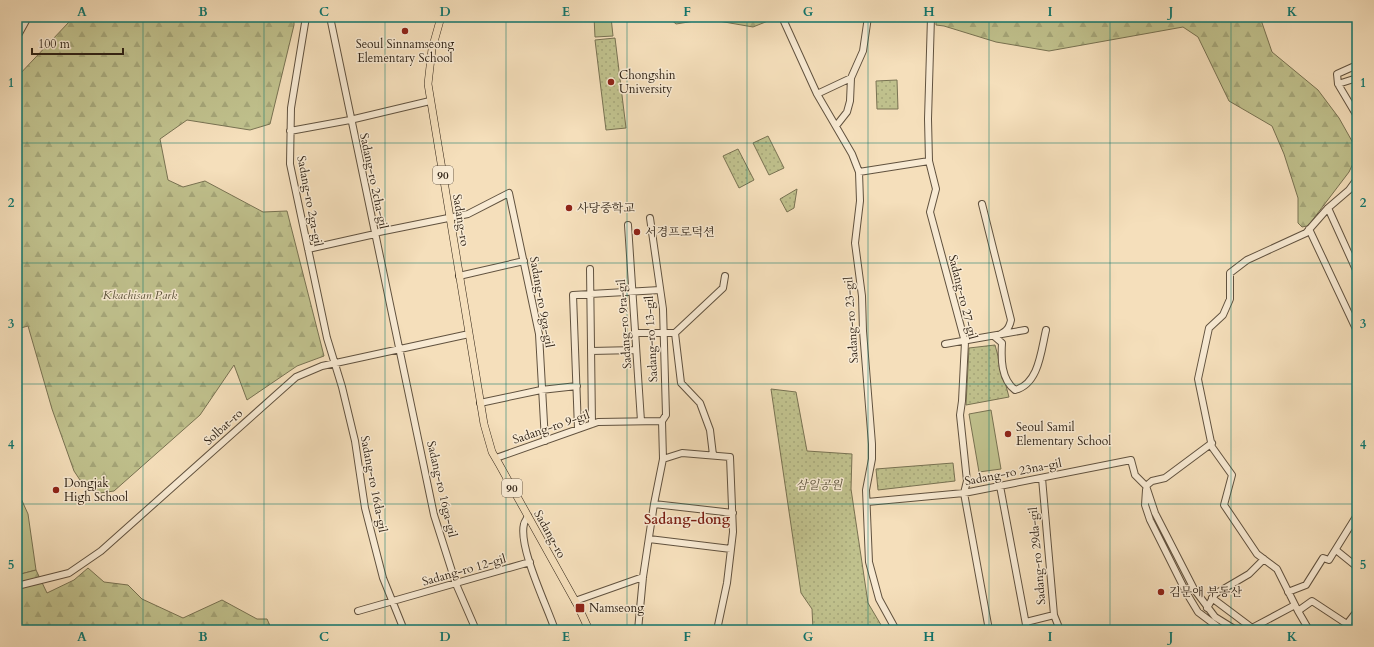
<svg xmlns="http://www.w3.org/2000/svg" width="1374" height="647" font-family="Cardo,'Noto Serif KR',serif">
  <defs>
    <pattern id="forest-firs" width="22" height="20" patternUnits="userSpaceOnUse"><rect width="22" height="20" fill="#c0c18d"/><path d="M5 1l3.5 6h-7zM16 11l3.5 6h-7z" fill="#a5a679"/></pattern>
    <pattern id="park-dots" width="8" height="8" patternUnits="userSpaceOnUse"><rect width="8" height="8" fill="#c0c18d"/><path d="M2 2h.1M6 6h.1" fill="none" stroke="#a5a679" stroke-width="1.8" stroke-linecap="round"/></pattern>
  </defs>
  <rect width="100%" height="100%" fill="#f5dfbb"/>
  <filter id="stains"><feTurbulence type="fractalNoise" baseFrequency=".005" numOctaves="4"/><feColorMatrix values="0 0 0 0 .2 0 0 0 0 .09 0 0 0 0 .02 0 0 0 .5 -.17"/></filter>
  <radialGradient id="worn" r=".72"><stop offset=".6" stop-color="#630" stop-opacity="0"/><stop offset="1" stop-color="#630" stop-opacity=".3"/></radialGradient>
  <path fill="#c0c18d" stroke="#787252" d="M594,17H611L613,36L595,37Z
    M991,410L1001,469L979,472L969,414Z
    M19,494L28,514L36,570L17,575V495Z"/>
  <path fill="url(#forest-firs)" stroke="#787252" d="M81,17H294V25L270,124L250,130L187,120L160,139L168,180L183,187L205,181L263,212L287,211L324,356L297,366L247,400L234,365L200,415L114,491L100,493L80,480L74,471L52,409L28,326L17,329V77L69,22Z
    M668,17H769L768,21L753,27L707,19L676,24Z
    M936,17H1260L1272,52L1318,90L1339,118L1357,150V155L1349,172L1311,222L1307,226L1302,227L1298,223V198L1284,154L1272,126L1229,101L1198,37L1183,27L1049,51L996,42L944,26L936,25Z
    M88,568L104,582L128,585L142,599L183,618L222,600L257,619H267L272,630H17V575L36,570L47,593L74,580Z"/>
  <path fill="url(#park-dots)" stroke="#787252" d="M615,38L626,128L606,130L595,40Z
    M897,80L898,109H877L876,81Z
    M768,136L784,168L769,175L753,143Z
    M738,149L754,180L739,188L723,156Z
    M797,189L794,208L787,212L780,199Z
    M995,345L1009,397L966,405L969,348Z
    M771,389L796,392L807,451L852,454L851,489L868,603L884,630H813L812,609L801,593Z
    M953,463L955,481L878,490L876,469Z"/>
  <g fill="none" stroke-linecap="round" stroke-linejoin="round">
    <defs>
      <path id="minor" d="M306,17L291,108L290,164L327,338L342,387L355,441L365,508L383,578L404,630
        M330,17L434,515L456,584L476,630
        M782,17L817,94L852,154L859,172L860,201L855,243L862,296L863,331L872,444V459L866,490L869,562L879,599L896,630
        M931,17L928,119L929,161L936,189L930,212L965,342L962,401L960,415L967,481L964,493L989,630
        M17,37L28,17
        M1357,65L1337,74L1338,84L1357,116
        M1338,84L1357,78
        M817,94L851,78
        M836,126L847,112L850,101L851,78L863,51L868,17
        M290,131L350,120L430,101
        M859,172L929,161
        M982,204L1011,320C1009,330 1005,332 995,337
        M1328,208L1357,272
        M628,225L641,421
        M1309,229L1357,331
        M308,249L375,234L379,232L468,214L509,193L539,334L545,441
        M590,269L592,424
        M459,276L524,261
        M635,333H675
        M995,337L1002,343C1001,359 1001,379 1015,390C1039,384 1041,351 1046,330
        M945,344L1025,330
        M591,351L636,350
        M480,403L541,390L577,386
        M578,429L573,295L660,290
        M713,455L710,430L700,403L681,383L675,333L723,288L725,276
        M496,458L598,422L662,421
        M663,459L682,453L730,457L733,532L727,583L717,630
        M1042,478L1054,615L1060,630
        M1000,486L1027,630
        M1146,486L1152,481L1165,478L1212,443
        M1146,490L1145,505L1150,520L1186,592L1198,612L1222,630
        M867,502L964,493L1131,460L1135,475L1146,486L1155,513L1194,589L1215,617L1236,630
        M654,504L733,513
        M528,516C527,519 524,522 524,524C518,547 547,606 555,630
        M649,539L731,549
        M1336,550L1357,567
        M17,586L69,573L101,551L296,377L322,366L469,334
        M1288,592L1306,585L1323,558L1329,560L1357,515
        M1212,598L1252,628L1295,605
        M575,601L643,577
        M1207,608L1215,594L1249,574L1264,559
        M358,611L530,562
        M1298,611L1312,601L1356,630
        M1026,622L1054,615
        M1347,624L1357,611
        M638,630L643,577L654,504L663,459L662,421L666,415L663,309L650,218
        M1309,630L1298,611L1277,569L1257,554L1224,505L1232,475L1212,447L1198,379L1209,328L1223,315L1230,299V273L1247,260L1306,233L1328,208L1349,190L1357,179"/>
      <path id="major" d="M441,17L432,49L428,84L484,424L492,452L499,464L578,606L589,630"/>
    </defs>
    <use href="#minor" stroke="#61523f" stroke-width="8"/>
    <use href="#major" stroke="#302316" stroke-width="8"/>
    <use href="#minor" stroke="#f8ead3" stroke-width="6"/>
    <use href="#major" stroke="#f5dfbb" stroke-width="7"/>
  </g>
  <path fill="none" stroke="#0f766e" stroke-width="1" stroke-opacity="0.55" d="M143,17V630M264,17V630M385,17V630M506,17V630M627,17V630M747,17V630M868,17V630M989,17V630M1110,17V630M1231,17V630M17,143H1357M17,263H1357M17,384H1357M17,504H1357"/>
  <g fill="#8f2418" stroke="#f8ead3" stroke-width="1.5">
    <circle cx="405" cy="31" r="4"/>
    <circle cx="611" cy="82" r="4"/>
    <circle cx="569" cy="208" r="4"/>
    <circle cx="637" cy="232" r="4"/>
    <circle cx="1008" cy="434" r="4"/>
    <circle cx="56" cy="490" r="4"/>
    <circle cx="1161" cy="592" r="4"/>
    <rect x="575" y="603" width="10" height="10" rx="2"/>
  </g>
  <g text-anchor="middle" stroke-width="3" stroke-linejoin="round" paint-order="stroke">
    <g fill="#f8ead3" stroke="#6c5f4f" stroke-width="1">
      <rect x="433" y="166" width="20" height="18" rx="3"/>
      <rect x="502" y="479" width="20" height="18" rx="3"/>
    </g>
    <g font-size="11" font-weight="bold" fill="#302316">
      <text x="443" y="179">90</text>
      <text x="512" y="492">90</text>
    </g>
    <g font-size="12" fill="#302316" stroke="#f8ead3" text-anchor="start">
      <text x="405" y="48" text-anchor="middle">Seoul Sinnamseong<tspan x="405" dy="14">Elementary School</tspan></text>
      <text x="619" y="79">Chongshin<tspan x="619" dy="14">University</tspan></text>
      <text x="577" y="212">사당중학교</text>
      <text x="645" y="236">서경프로덕션</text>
      <text x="1016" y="431">Seoul Samil<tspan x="1016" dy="14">Elementary School</tspan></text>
      <text x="64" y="487">Dongjak<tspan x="64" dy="14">High School</tspan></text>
      <text x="1169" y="596">김문애 부동산</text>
      <text x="589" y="612">Namseong</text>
    </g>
    <g font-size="12" fill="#302316" stroke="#f8ead3">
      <text transform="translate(374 181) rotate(78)" y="4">Sadang-ro 2cha-gil</text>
      <text transform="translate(310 201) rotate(79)" y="4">Sadang-ro 2ga-gil</text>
      <text transform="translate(461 220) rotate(81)" y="4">Sadang-ro</text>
      <text transform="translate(963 297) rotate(76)" y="4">Sadang-ro 27-gil</text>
      <text transform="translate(542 302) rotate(80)" y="4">Sadang-ro 9ga-gil</text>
      <text transform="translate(851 320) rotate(-94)" y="4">Sadang-ro 23-gil</text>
      <text transform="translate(624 324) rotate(-94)" y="4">Sadang-ro 9ra-gil</text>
      <text transform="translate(651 339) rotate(-93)" y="4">Sadang-ro 13-gil</text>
      <text transform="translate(223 427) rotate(-42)" y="4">Solbat-ro</text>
      <text transform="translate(551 427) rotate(-19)" y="4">Sadang-ro 9-gil</text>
      <text transform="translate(1013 472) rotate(-11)" y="4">Sadang-ro 23na-gil</text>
      <text transform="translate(374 484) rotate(79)" y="4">Sadang-ro 16da-gil</text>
      <text transform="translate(442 489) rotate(77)" y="4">Sadang-ro 16ga-gil</text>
      <text transform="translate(550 534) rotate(61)" y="4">Sadang-ro</text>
      <text transform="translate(1037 556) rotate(-95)" y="4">Sadang-ro 29da-gil</text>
      <text transform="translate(464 570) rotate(-16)" y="4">Sadang-ro 12-gil</text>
    </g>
    <g font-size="12" font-style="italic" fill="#5b523a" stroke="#f8ead3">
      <text x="140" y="299">Kkachisan Park</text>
      <text x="819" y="489">삼일공원</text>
    </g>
    <g font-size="14" font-weight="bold" fill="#7a1f14" stroke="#f8ead3">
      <text x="687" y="524">Sadang-dong</text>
    </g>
  </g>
  <rect width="1374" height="647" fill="none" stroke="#f5dfbb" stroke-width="44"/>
  <path d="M32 48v6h91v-6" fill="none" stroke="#302316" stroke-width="2"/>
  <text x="38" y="48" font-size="12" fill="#302316" stroke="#f8ead3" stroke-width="3" paint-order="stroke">100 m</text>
  <rect x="22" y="22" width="1330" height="603" fill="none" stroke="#0f766e" stroke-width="1.5"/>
  <g font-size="13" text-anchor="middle" font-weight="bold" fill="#0f766e">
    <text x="82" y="16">A</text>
    <text x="203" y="16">B</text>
    <text x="324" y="16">C</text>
    <text x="445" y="16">D</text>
    <text x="566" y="16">E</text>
    <text x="687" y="16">F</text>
    <text x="808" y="16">G</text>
    <text x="929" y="16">H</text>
    <text x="1050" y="16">I</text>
    <text x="1171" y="16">J</text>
    <text x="1292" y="16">K</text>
    <text x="11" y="87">1</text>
    <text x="1363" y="87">1</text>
    <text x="11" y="207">2</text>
    <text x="1363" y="207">2</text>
    <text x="11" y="328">3</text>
    <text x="1363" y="328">3</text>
    <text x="11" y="449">4</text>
    <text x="1363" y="449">4</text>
    <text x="11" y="569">5</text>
    <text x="1363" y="569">5</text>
    <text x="82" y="641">A</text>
    <text x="203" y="641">B</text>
    <text x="324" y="641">C</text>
    <text x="445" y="641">D</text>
    <text x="566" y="641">E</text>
    <text x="687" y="641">F</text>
    <text x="808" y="641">G</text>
    <text x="929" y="641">H</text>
    <text x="1050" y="641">I</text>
    <text x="1171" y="641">J</text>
    <text x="1292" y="641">K</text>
  </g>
  <rect width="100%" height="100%" filter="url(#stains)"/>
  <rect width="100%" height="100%" fill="url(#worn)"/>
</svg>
